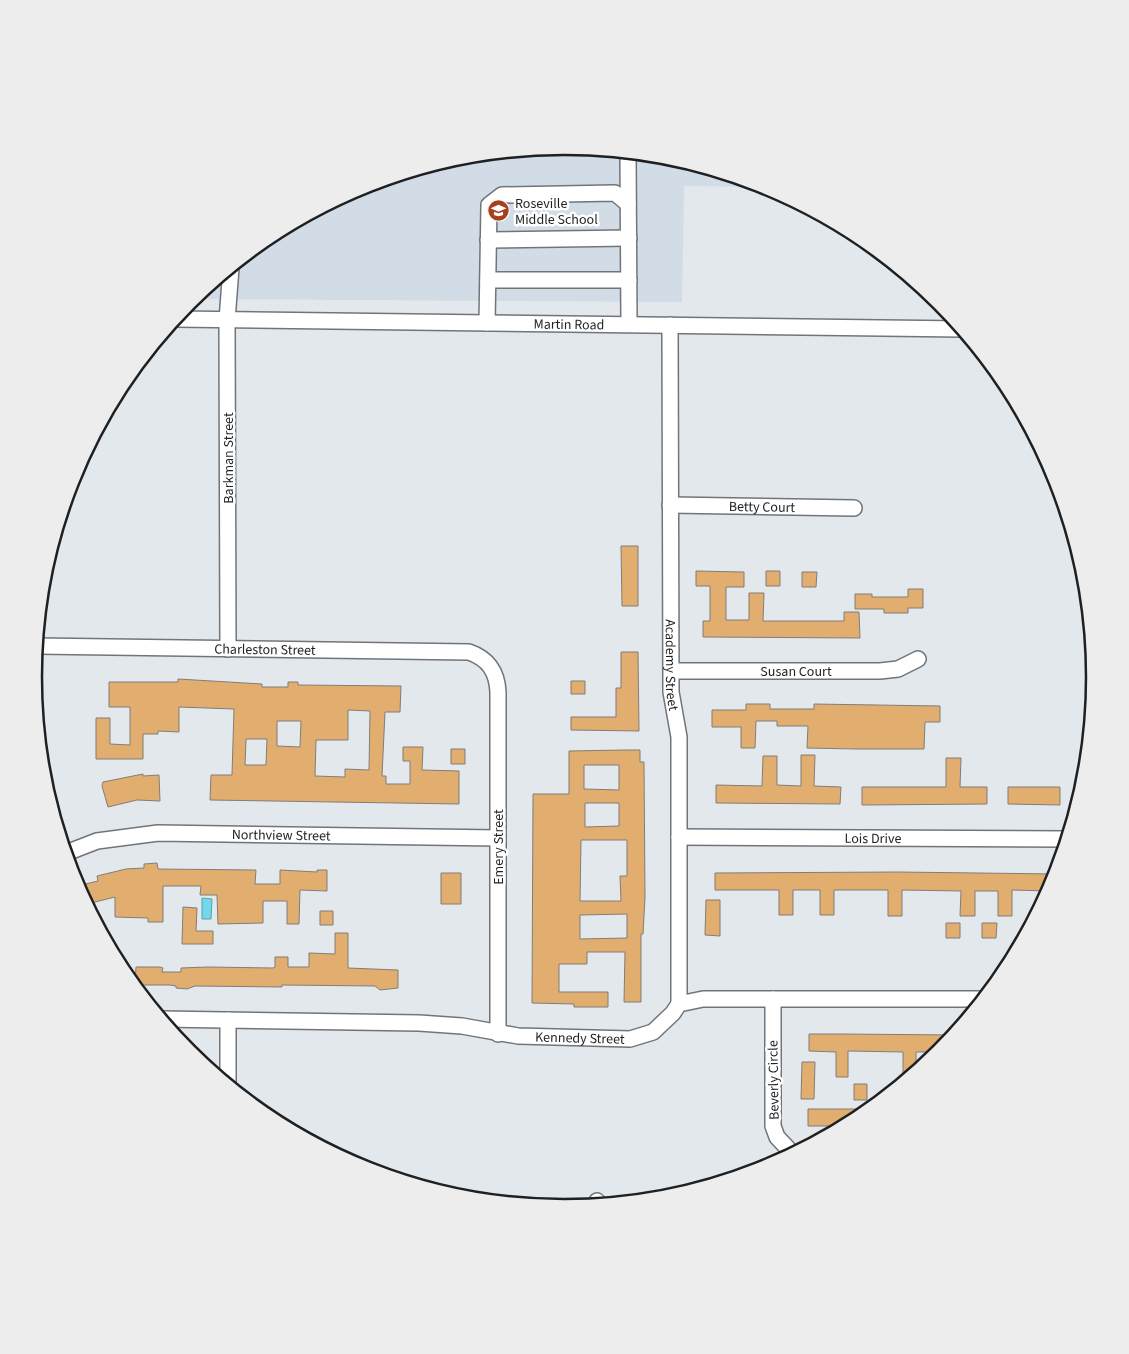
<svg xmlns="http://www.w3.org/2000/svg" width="1129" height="1354" font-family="'Source Sans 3',sans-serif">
  <rect width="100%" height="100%" fill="#e3e8ed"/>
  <path fill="#d1dce7" d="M565,146L668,157L768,187L684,186L682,302L193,299L270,236L362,187L461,156Z"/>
  <path fill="#71d9eb" stroke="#58a2af" d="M202,898L212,899L211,919H202Z"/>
  <path fill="#e1ae6f" stroke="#817d78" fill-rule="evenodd" d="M621,546H638V606H622Z
    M696,571L744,572V587H726V620H749V593H764L763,621H844V612H859L860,638L703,637V621H710V586H696Z
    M766,571H780V586H766Z
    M802,572H817L816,587H802Z
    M908,589H923V608H908V613H884V609H855V594H872V597H908Z
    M621,652H638L639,731L571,730V717H616V688H621Z
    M178,679L262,684V687H288V682H298V685L401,686L400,712H385L382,776H386V784H410V761H403V747H423L422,770L459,771V804L210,800L211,775H232L234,709L179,707V732L158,731V734H143V759H96V718H110V744L130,745V707H109V682H178ZM348,710L370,711L369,770L345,769V777L315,776L316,740H348ZM277,721H301L300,747L277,746ZM246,739H267L266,765H245Z
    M571,681H585V694H571Z
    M746,704H770V709H814V704L940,706V722H925L924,749H856L807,748L808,726H777V721H756L755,748H741V727H712V710H746Z
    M451,749H465V764H451Z
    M624,750H640V762H644L645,897L643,934H641V1002H624L625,952H587V964H559V992H608V1007H574V1004L532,1003L533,794H569V751ZM584,765H619V790L584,789ZM585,803H619V826L585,827ZM581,840H627V876H620L621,901H580ZM627,914V938L580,939V915Z
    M801,755H815L814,786L841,787L840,804L716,803V785L762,786L763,756H777V785L801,786Z
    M946,758H961L960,787H987V804L862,805V787H946Z
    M143,774V776L159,775L160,801L137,800L108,807L102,786L103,782Z
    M1008,787H1060V805L1008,804Z
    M157,863L158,869L256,870L255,884H280V870L317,872V870H327V891L300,890L299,924H287V901H263V923L218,924L217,895H200L201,886H163V922H148V918L115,917V897L87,904L77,886L98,881L97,876L126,869L144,868V864Z
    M441,873H461V904H441Z
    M715,873L898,872L1057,874L1049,891L1012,890V916H998V891H975V916H960L961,891L902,890V916H888V890H834V915H820V890H793V915H779V890H715Z
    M706,900H720V936L705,935Z
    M183,907L197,908L196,931H213V944H182Z
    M320,911H333V925H320Z
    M946,923H960V938H946Z
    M982,923H997L996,938H982Z
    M335,933H348V968L398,970V988L380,990L375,986L282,985V987L195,986L187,989L176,988V986L170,985H135L136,967H160L163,968L162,972H181V968L207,967L273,968L275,967V957H288V967H309V953L335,954Z
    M809,1034H843L954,1035L940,1052H916V1072L903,1082V1052L848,1051V1077H836V1052L809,1051Z
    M802,1062H815L814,1099H801Z
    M854,1084H867V1100H854Z
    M808,1109H861V1117L845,1126H808Z"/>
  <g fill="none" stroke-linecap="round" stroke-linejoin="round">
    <defs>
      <g id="minor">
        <path d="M628,152L629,324"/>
        <path d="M488,240L629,238"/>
        <path d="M488,280H629"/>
        <path id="s1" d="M175,319L963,329"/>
        <path d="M487,323L489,205L502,195L615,193L628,204"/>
        <path id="s2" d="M670,325L671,692L679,737V1004"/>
        <path id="s3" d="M670,505L854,508"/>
        <path id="s4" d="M37,646L469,652C489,659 497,672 498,692V1034"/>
        <path d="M228,649L227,320L231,268"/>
        <path id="s5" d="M672,671H880L898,669L918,659"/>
        <path id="s6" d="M679,837L1067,839"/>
        <path id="s7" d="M66,853L97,841L158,833L498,838"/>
        <path d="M773,999V1126L777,1137L793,1154"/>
        <path id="s8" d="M162,1019L419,1023L462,1026L518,1036L630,1039L653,1032L673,1013L679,1004L703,999H984"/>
        <path d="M228,1020V1085"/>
        <path d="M595,1205L597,1201"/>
      </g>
    </defs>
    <use href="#minor" stroke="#71757a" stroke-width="18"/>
    <use href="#minor" stroke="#fff" stroke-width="15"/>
  </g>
  <defs>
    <symbol id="school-disc" viewBox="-11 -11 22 22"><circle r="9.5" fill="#a7401c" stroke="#fff"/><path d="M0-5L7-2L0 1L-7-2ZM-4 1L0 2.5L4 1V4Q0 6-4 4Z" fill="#fff"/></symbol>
  </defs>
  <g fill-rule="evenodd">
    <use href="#school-disc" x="486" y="198" width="25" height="25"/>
  </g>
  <g text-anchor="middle" stroke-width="5" stroke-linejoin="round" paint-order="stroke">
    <g font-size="14" fill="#1e2022" stroke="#fff" text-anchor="start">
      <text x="515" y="208">Roseville<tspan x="515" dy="16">Middle School</tspan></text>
    </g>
    <g font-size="14" fill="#1e2022" stroke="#fff">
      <text dy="5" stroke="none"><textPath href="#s1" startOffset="394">Martin Road</textPath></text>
      <text transform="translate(228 458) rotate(-90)" y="5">Barkman Street</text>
      <text dy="5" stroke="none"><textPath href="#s3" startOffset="92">Betty Court</textPath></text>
      <text dy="5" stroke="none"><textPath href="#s4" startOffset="228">Charleston Street</textPath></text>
      <text dy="5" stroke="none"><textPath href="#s2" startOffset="340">Academy Street</textPath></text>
      <text dy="5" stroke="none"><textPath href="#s5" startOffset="124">Susan Court</textPath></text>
      <text dy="5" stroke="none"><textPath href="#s7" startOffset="218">Northview Street</textPath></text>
      <text dy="5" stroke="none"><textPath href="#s6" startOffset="194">Lois Drive</textPath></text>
      <text transform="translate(498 847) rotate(-90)" y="5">Emery Street</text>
      <text dy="5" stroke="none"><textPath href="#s8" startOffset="419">Kennedy Street</textPath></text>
      <text transform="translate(773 1080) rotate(-91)" y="5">Beverly Circle</text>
    </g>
  </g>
  <path d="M0 0H1129V1354H0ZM42 677a522 522 0 1 1 1044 0a522 522 0 1 1-1044 0Z" fill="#ededed" fill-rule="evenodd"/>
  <path fill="none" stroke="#1e2022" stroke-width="2.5" d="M42 677a522 522 0 1 1 1044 0a522 522 0 1 1-1044 0Z"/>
</svg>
